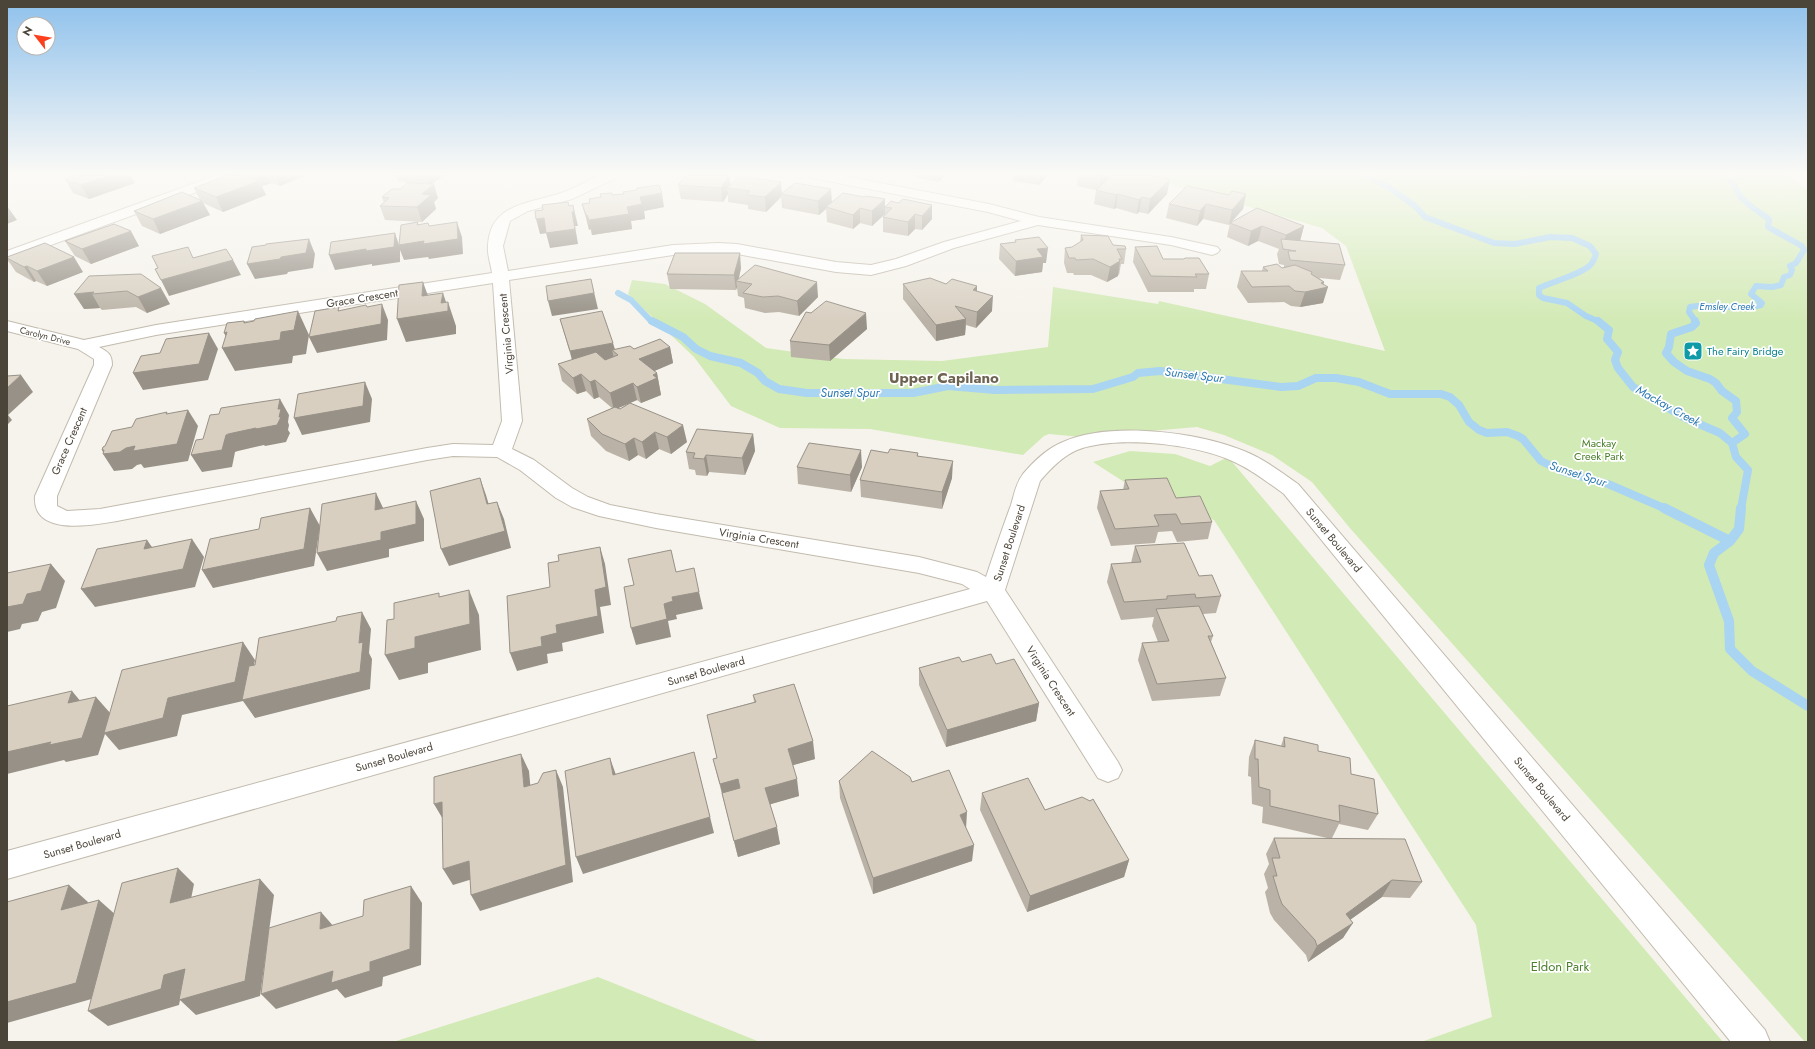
<svg xmlns="http://www.w3.org/2000/svg" width="1815" height="1049" font-family="Jost,sans-serif">
  <rect width="100%" height="100%" fill="#f6f3ec"/>
  <path fill="#d2eab5" d="M1138,175H1788L1808,190V1042H1805L1349,527L1312,482L1272,455L1224,435L1197,427L1081,437L1049,434L1044,436L1023,455L870,429L780,428L731,406L694,357L628,294L632,280L665,284L705,304L766,348L843,359L942,361L1048,347L1053,287L1158,304L1159,301L1385,351L1346,246L1322,228Z
    M1130,451L1175,454L1210,466L1228,457L1723,1042H1421L1492,1017L1476,925L1214,520L1146,496L1093,462Z
    M598,977L760,1042H393Z"/>
  <g fill="none" stroke-linecap="round" stroke-linejoin="round">
    <path stroke="#a9d4f2" stroke-width="6" d="M1364,175L1390,188L1415,206L1425,217L1494,243L1515,244L1550,237L1572,238L1590,246L1596,254C1595,257 1594,260 1592,263C1586,273 1551,282 1539,288V295L1543,298L1567,303L1586,316L1600,322
      M618,293L631,300L652,322
      M1696,322L1689,312L1690,307C1714,302 1737,312 1761,305L1762,303L1751,294L1756,286L1772,287L1781,285L1784,277L1790,275L1792,270L1790,266L1796,263L1804,250L1802,246L1768,227L1769,219C1760,212 1748,206 1741,197C1736,191 1735,184 1729,178L1730,175"/>
    <path stroke="#a9d4f2" stroke-width="8" d="M652,321L683,337L696,349L710,356L741,363L758,373L765,381L779,389L807,393H913L948,386L995,390L1093,389L1133,377L1138,373L1160,371L1281,387L1298,386L1316,378H1336L1359,382L1390,394H1441L1450,397L1459,405L1469,422L1479,430L1487,433L1507,432L1518,436L1523,439L1541,461L1564,472L1608,484L1666,509
      M1598,321L1609,330L1607,339L1618,352L1615,360L1618,368L1633,387L1685,418L1720,433L1732,443L1736,457L1748,470L1741,509
      M1695,321L1696,323L1692,327L1671,334L1669,347L1666,353L1674,362L1687,371L1710,379L1716,383L1722,391L1736,401L1737,412L1732,418L1745,434L1732,443"/>
    <path stroke="#a9d4f2" stroke-width="10" d="M1664,508L1730,541
      M1741,508L1739,529L1730,541L1714,553L1709,565L1729,621L1730,649L1752,671L1808,706"/>
    <defs>
      <path id="minor" d="M217,175H237L235,178L7,261V251Z
        M600,175H618L616,178L572,199L528,211L510,221L503,246L508,271L673,245L719,243L737,244L836,262L871,265L896,259L944,242L1021,221L988,212L817,179L812,178L810,175H839L989,204L1039,217L1171,237L1217,247L1220,250L1217,253L1212,255L1171,245L1038,225L954,248L906,266L871,275L836,272L737,254L719,253L673,255L509,280L522,421L512,449L534,460L572,488L588,497L610,505L656,514L919,557L977,572L986,577C994,553 1002,529 1011,505C1014,495 1016,483 1023,474C1033,462 1048,448 1063,442C1110,421 1197,432 1244,451C1264,459 1281,472 1298,484L1765,1030L1770,1042H1731L1284,494C1266,481 1249,468 1230,460C1192,444 1116,435 1077,450C1063,456 1050,469 1040,481L1005,590L1118,762L1122,770L1118,778L1108,782L1098,778L987,601L7,879V851L970,589L962,584L919,573L656,528L599,516L572,507L556,498L520,470L497,457L453,456L427,460L117,521C93,525 32,537 35,496L94,365V359L78,349L7,331V321L84,340L156,325L492,273C491,265 487,254 488,246C490,203 529,204 561,193C574,189 587,181 600,175ZM493,283L502,421L493,445L453,444L427,448L100,509L67,511L57,506V496L112,365C112,354 108,352 99,347L156,335Z"/>
    </defs>
    <use href="#minor" stroke="#c2bbae" stroke-width="2"/>
    <use href="#minor" fill="#fff" fill-rule="evenodd"/>
  </g>
  <path fill="#bab2a6" fill-rule="evenodd" d="M75,175H130L135,183L89,199L73,193L65,179Z
    M228,175H307L280,186L272,183L262,186L266,195L223,212L203,203L210,215L160,234L142,226L134,211L200,200L194,188Z
    M396,175H444L431,184L438,198L434,202L436,209L422,222L385,220L380,206L384,203L382,197L400,189L410,183L398,181Z
    M915,175H946L938,182L915,177Z
    M1013,175H1048L1039,185L1013,181Z
    M1078,175H1110V178L1167,194L1148,214L1139,212L1137,214L1116,208L1114,209L1094,204L1096,190L1077,186Z
    M678,185H730L782,193L832,202L864,197L885,199V207L891,201L932,219L922,230L915,229L908,236L883,232V217L885,214L872,226L860,223L853,229L827,222L826,209L819,215L782,208L781,197L766,212L748,209V205L728,202V194L723,202L681,199Z
    M623,192L664,207L644,211L645,219L631,221L632,229L592,235L591,229L589,230L582,204L590,203L612,195L624,194Z
    M1246,194L1243,209L1231,222L1304,226L1300,241L1345,265L1340,280L1319,278L1324,282L1323,285V303L1300,307L1291,306L1284,302L1248,303L1237,287L1241,271H1262L1263,267L1282,268L1284,267V265L1279,264L1277,254L1279,249L1258,241L1248,246L1227,237L1230,223L1229,225L1203,219L1197,226L1166,218L1169,204L1229,195Z
    M1081,235L1126,249L1124,264H1121L1119,275L1118,274V276L1107,282L1091,275H1074L1073,273H1067L1064,263L1065,248L1072,247L1080,242Z
    M1015,240L1046,263H1043L1042,272L1015,276L999,259L1000,244L1015,242Z
    M65,241L139,246L91,264L75,256Z
    M1135,247L1163,259L1209,274L1206,289H1194V292H1148L1133,262Z
    M7,257L83,272L47,286L36,281L34,282L16,272L7,259Z
    M741,268L739,278L818,297L799,316L779,312L765,313L745,308L744,298L738,296L737,287L736,290L670,289L667,274Z
    M89,276L170,304L147,313L136,307L102,310L100,308L84,309Z
    M903,284H946L977,291L992,311L976,328L966,325L965,335L936,341L903,299Z
    M560,319L615,349H634L670,347L673,363L654,371L657,373L661,395L641,403L637,400L630,403L687,442L671,454L659,449L646,459L638,455L629,461L606,451L591,436L587,419L612,408L599,397L594,399L586,391L577,394L562,381L558,364L572,360ZM629,403L620,409L618,408Z
    M867,329L830,361L791,357L790,341Z
    M753,434L755,451L745,475L709,472L707,476L696,475L695,470L689,469L686,452Z
    M888,453H918V456L952,478L942,509L861,497L860,480Z
    M797,467H862L851,492L798,484Z
    M1125,480L1176,498L1212,522L1208,539L1177,542L1172,531L1158,532L1155,543L1111,546L1097,508L1100,491L1123,490Z
    M1135,546L1199,576L1221,596L1216,613L1203,614L1213,636L1211,642L1226,678L1220,696L1152,701L1138,660L1142,643L1158,642L1152,626L1154,617L1121,620L1107,582L1111,564L1131,563Z
    M962,662L996,664L1039,703L1036,721L946,747L919,685V668Z
    M753,695L815,759L793,765L799,796L770,804L780,844L738,857L713,759L717,758L707,715L754,702Z
    M1284,737L1318,751L1351,774L1378,814L1368,830L1339,824L1332,838L1422,882L1410,898L1382,897L1351,919L1343,938L1308,962L1306,955L1274,920L1270,913L1265,892L1268,888L1264,874L1269,864L1266,854L1274,838H1327L1262,823L1263,807L1252,804L1251,777L1248,776L1249,757L1255,740L1281,746Z
    M839,781L912,782L966,828L972,861L873,894L840,798Z
    M982,793L1045,810L1129,860L1124,877L1027,912L980,810Z"/>
  <path fill="#979187" d="M110,175H130L135,183L89,199L81,185Z
    M257,175H268L272,183L262,186Z
    M275,175H307L280,186Z
    M425,175H444L429,186Z
    M729,175L731,188H727L728,194L723,202L721,188Z
    M938,175H946L938,182Z
    M1040,175H1048L1039,185Z
    M1103,175H1110L1109,182L1099,191L1101,177Z
    M1170,179L1167,194L1148,214L1150,199Z
    M259,181L266,195L223,212L216,197Z
    M781,182L782,194H781V197L766,212L765,197Z
    M434,184L438,198L434,202L436,209L422,222L417,207L422,194Z
    M831,189L832,203L826,207V209L819,215L818,201Z
    M662,193L664,207L644,211L645,219L631,221L632,229L592,235L589,220L627,207L640,197Z
    M1118,194L1116,208L1114,209L1116,195Z
    M1246,194L1243,209L1229,225L1232,210Z
    M1142,197L1139,212L1137,214L1139,200Z
    M885,199V214L872,226V211Z
    M202,201L210,215L160,234L153,219Z
    M1206,204L1203,219L1197,226L1200,211Z
    M573,205L578,226H575L578,244L550,248L546,233L572,212Z
    M932,205V219L922,230V216Z
    M7,206L17,220L7,224Z
    M860,208V223L853,229V215Z
    M915,214V229L908,236V222Z
    M586,215H587L591,229L589,230Z
    M544,218L548,233L540,234L536,219Z
    M457,222L462,237L463,254L429,259L428,257L404,260L400,250V262L372,266V264L335,270L329,255L366,249L395,233L399,245Z
    M1262,226L1258,241L1248,246L1251,231Z
    M1304,226L1300,241L1283,250V247L1286,235Z
    M131,231L139,246L91,264L82,249Z
    M309,239L315,254L313,268L288,272L287,274L255,279L247,264L281,257Z
    M1048,248L1046,263H1043L1042,272L1015,276L1016,261L1037,249Z
    M740,253L741,268L738,281H736L737,287L736,290L734,275Z
    M74,257L83,272L47,286L37,271Z
    M233,260L241,275L169,296L161,280Z
    M1120,261L1118,276L1107,282L1110,267Z
    M27,266L36,281L34,282L24,267Z
    M591,279L598,309L552,316L548,301Z
    M423,282L431,304L441,303L443,293L448,308V302L456,326V334L406,342L397,319L422,296Z
    M817,282L818,297L799,316L797,301Z
    M1324,282L1322,288L1328,287L1323,303L1300,307L1305,292L1321,283Z
    M977,286V301L973,290Z
    M161,288L170,304L147,313L138,297Z
    M94,292L92,294L100,308L84,309L74,294Z
    M993,296L992,311L976,328L977,312Z
    M382,304L388,320L387,340L317,353L309,337Z
    M298,311L309,335L306,354L293,356L292,363L235,371L222,348L231,346L224,333L244,323V321L255,343L281,332Z
    M866,313L867,329L830,361L829,345Z
    M966,319L965,335L936,341V325Z
    M209,333L218,349L208,380L143,390L133,373Z
    M613,343L616,353L612,350L614,359L574,368L570,351Z
    M670,347L673,363L643,376L639,359Z
    M657,373L661,395L641,403L637,387L653,375Z
    M581,374L586,391L577,394L573,378Z
    M21,375L33,392L8,415L12,420L7,425V388Z
    M595,380L599,397L594,399L590,382Z
    M365,382L372,399L370,422L302,435L294,418Z
    M633,383L637,400L614,410L610,393Z
    M280,399L289,415L288,422L289,425L288,430L290,433L286,442L265,446L264,445L238,451L235,452L232,467L202,472L191,455L226,435L279,417L278,409Z
    M188,410L198,426L188,461L144,468L141,464L137,465L132,469L114,471L103,454H104L102,450L126,448Z
    M683,425L687,442L671,454L667,437Z
    M655,432L659,449L646,459L642,442Z
    M753,434L755,451L745,475L742,458Z
    M634,438L638,455L629,461L625,444Z
    M861,450L862,467L851,492L850,475Z
    M706,455L709,472L707,476L704,459Z
    M953,461L952,478L942,509V492Z
    M480,478L486,495L494,522L487,504Z
    M376,493L384,510H375Z
    M416,501L424,519V541L389,549V557L327,571L317,553L381,532Z
    M497,502L504,519L511,548L449,566L441,549Z
    M310,508L320,526L314,566L213,588L202,570Z
    M192,539L204,557L195,587L95,607L81,589Z
    M147,540L159,557L144,549Z
    M600,547L605,564L611,605L600,607L604,633L562,643L563,651L547,654L548,663L517,671L510,653L541,637L556,625L595,590Z
    M51,564L65,581L56,608L42,612L38,621L22,624L20,629L7,632V607L27,594Z
    M469,590L479,615L481,650L428,663V673L399,680L385,655L415,637Z
    M699,592L703,609L676,615L677,619L668,621L671,637L636,645L631,628L672,597Z
    M362,612L371,629L369,653L372,659L370,689L255,718L243,701L182,715L177,736L119,750L105,734L98,755L66,762L64,760L7,774V752L96,697L111,714L168,698L243,642L255,660L248,699L359,643Z
    M72,691L87,709L68,703Z
    M1039,703L1036,721L946,747L947,730Z
    M813,741L815,759L790,766L788,749Z
    M694,752L714,833L583,874L576,857Z
    M521,754L529,771L532,804L524,787Z
    M610,758L616,775H613Z
    M556,770L563,787L573,882L480,911L471,895Z
    M738,779L741,796L724,801L720,784Z
    M797,779L799,796L768,805L765,788Z
    M442,802L444,821L434,804Z
    M967,812L966,829L960,815Z
    M777,827L780,844L738,857L734,841Z
    M974,845L972,861L873,894V878Z
    M1129,860L1124,877L1027,912L1030,896Z
    M469,861L479,877L453,885L443,869Z
    M178,868L194,884L187,919L170,903Z
    M260,879L274,895L260,996L196,1015L180,1000L179,1005L108,1026L88,1011L164,975Z
    M1392,880L1382,897L1336,930L1346,914Z
    M69,885L88,902L80,926L61,910Z
    M411,886L422,903L421,965L383,977L382,986L345,998L337,989L276,1009L261,994L333,971L370,962Z
    M99,900L117,916L95,998L7,1023V1002Z
    M321,912L335,928L320,929Z
    M1353,923L1343,938L1308,962L1317,946Z"/>
  <path fill="#d8cfc1" stroke="#979187" d="M75,175H110L81,185L65,179Z
    M228,175H243L259,181L216,197L194,188Z
    M686,175H729L721,188L678,185Z
    M1092,175H1103L1101,177Z
    M1112,175H1150L1170,179L1150,199L1142,197L1139,200L1118,194L1116,195L1096,190Z
    M740,176L781,182L765,197L747,195L750,191L727,188Z
    M407,183L434,184L422,194L431,195L417,207L380,206L389,198L382,197L392,189H400Z
    M795,183L831,189L818,201L781,194Z
    M659,185L662,193L640,197L642,204L627,207L629,214L589,220L587,215H586L582,204L590,203L589,199L601,197L600,194L612,193V195L624,194L623,192L637,190V188Z
    M1187,186L1229,195L1232,191L1246,194L1232,210L1206,204L1200,211L1169,204Z
    M182,192L202,201L153,219L134,211Z
    M843,193L864,197L866,196L885,199L872,211L860,208L853,215L826,207Z
    M903,199L932,205L922,216L915,214L908,222L883,217L892,208L885,207L891,201L898,203Z
    M568,202L569,206L573,205L574,212H572L575,229L546,233L544,218L536,219L535,211L543,210L542,205Z
    M1257,208L1304,226L1286,235L1262,226L1251,231L1230,223Z
    M418,222L417,225L428,223L429,226L457,222L458,239L423,244L424,241L399,245L401,225Z
    M114,224L131,231L82,249L65,241Z
    M395,233L394,247L366,251V249L329,255L331,242Z
    M1081,235L1108,236L1113,245L1125,246L1126,249H1117L1122,259H1119L1120,261L1110,267L1093,259L1076,260L1075,258H1069L1065,248L1072,247L1083,240Z
    M1039,237L1048,248L1037,249L1043,257L1016,261L1000,244L1016,242L1015,240Z
    M309,239L306,253L281,257L280,259L247,264L252,247L266,245V244Z
    M1281,239L1339,244L1345,265L1290,260L1288,251H1296L1283,249Z
    M45,243L74,257L37,271L27,266L24,267L7,258V257Z
    M1157,246L1163,259H1184L1185,258H1199L1209,274H1195L1197,277L1151,276L1135,247Z
    M188,247L193,258L226,249L233,260L161,280L155,269L158,268L152,256Z
    M675,253H740L734,275L667,274Z
    M1277,264L1282,268L1295,265L1312,272L1311,274L1324,282L1321,283L1328,287L1305,292L1295,291L1289,286L1252,287L1241,271H1268L1263,267Z
    M755,265L817,282L797,301L778,296L763,297L743,293L752,284L736,281Z
    M141,274L161,288L138,297L127,291L92,294L94,292L74,294L89,276Z
    M930,278L946,284L952,279L977,286L973,290L993,296L977,312L955,306L966,319L936,325L903,284Z
    M591,279L594,293L548,301L546,286Z
    M423,282L422,296L443,293L441,303L448,302V311L397,319L399,285Z
    M826,301L866,313L829,345L790,341L806,312L811,313Z
    M382,304L381,324L309,337L315,311L339,307L338,311L366,305L367,307Z
    M298,311L294,330L281,332L280,340L222,348L227,332L224,333L227,323L244,321V323L254,321L255,319Z
    M602,311L613,343L570,351L560,319Z
    M209,333L199,364L133,373L141,356L160,353L166,339Z
    M660,339L670,347L639,359L657,373L653,375L657,378L637,387L633,383L610,393L595,380L590,382L581,374L573,378L558,364L596,352L605,360L618,355L612,350L630,346L634,349Z
    M21,375L7,388V376Z
    M365,382L363,406L294,418L298,394Z
    M280,399L278,409H281L279,417H281L277,425L256,429V428L228,434L226,435L222,450L191,455L196,440L203,439L210,415L219,414L221,408Z
    M630,403L683,425L667,437L655,432L642,442L634,438L625,444L602,434L587,419L615,407L620,409Z
    M188,410L177,444L133,451L135,446L126,448L120,452L103,454L104,450H102L103,447L105,446L112,431L132,427L136,419L167,412L166,414Z
    M697,429L753,434L742,458L706,455L704,459L693,458L695,453L686,452Z
    M809,443L861,450L850,475L797,467Z
    M890,449L918,453L917,456L953,461L942,492L860,480L871,450L888,453Z
    M480,478L487,504L497,502L505,531L441,549L430,491Z
    M1167,478L1176,498L1200,496L1212,522L1181,524L1176,514L1154,515L1159,526L1115,529L1100,491L1129,489L1125,480Z
    M376,493L375,510L416,501V524L381,532V540L317,553L322,504Z
    M310,508L304,549L202,570L210,539L259,529L261,518Z
    M192,539L183,569L81,589L97,549L147,540L144,549Z
    M1184,543L1199,576L1212,575L1221,596L1196,598L1195,594L1167,596V599L1124,602L1111,564L1141,562L1135,546Z
    M600,547L606,587L595,590L598,616L556,625L557,633L541,637L542,646L510,653L507,596L550,587L548,563L559,561L558,555Z
    M671,550L676,572L694,568L699,592L672,597L673,601L664,604L667,619L631,628L624,587L634,585L628,559Z
    M51,564L41,591L27,594L23,604L7,607V573Z
    M469,590L470,624L415,637V648L385,655L387,620L394,619V603L439,593V597Z
    M1199,606L1213,636H1208L1226,678L1157,684L1142,643L1169,641L1156,609Z
    M362,612L359,643L363,642L360,672L242,700L249,666L255,665L259,638L336,621L337,617Z
    M243,642L235,682L168,698L163,718L104,733L122,670Z
    M991,654L996,664L1014,659L1039,703L947,730L919,668L959,657L962,662Z
    M794,684L813,741L788,749L797,779L765,788L777,827L734,841L722,793L740,788L738,779L720,784L713,759L717,758L707,715L756,702L753,695Z
    M72,691L68,703L96,697L82,738L49,745L51,742L7,752V706Z
    M1284,737L1318,745V751L1350,758L1351,774L1374,779L1378,814L1339,805L1340,822L1270,806V790L1259,787L1258,759H1255V740L1285,747Z
    M872,751L910,777L912,782L949,770L967,812L960,815L974,845L873,878L839,781Z
    M694,752L710,817L576,857L565,771L610,758L613,775Z
    M521,754L524,787L538,783L543,773L556,770L566,865L471,895L469,861L443,869L442,802L434,804V777Z
    M1028,778L1045,810L1082,797L1090,801L1093,799L1129,860L1030,896L982,793Z
    M1274,838L1405,839L1422,882L1392,880L1346,914L1353,923L1317,946L1315,940L1282,904L1279,896L1273,876H1277L1272,858H1280Z
    M178,868L170,903L260,879L245,981L179,1000L185,969L164,975L161,989L88,1011L122,883Z
    M69,885L61,910L99,900L76,983L7,1002V902Z
    M411,886L410,949L370,962V971L331,983L333,971L261,994L269,928L321,912L320,929L363,916L364,900Z"/>
  <linearGradient id="sky" x2="0" y2="1"><stop stop-color="#8fc1ec"/><stop offset="0.54" stop-color="#fbfaf6"/><stop offset="1" stop-color="#fbfaf6" stop-opacity="0"/></linearGradient>
  <rect width="1815" height="322" fill="url(#sky)"/>
  <defs>
    <symbol id="sight-square" viewBox="-11 -11 22 22"><rect x="-9" y="-9" width="18" height="18" rx="4" fill="#0f9aa8" stroke="#fff"/><path d="M0-6L1.8-2.2L6-1.7L2.9 1.2L3.7 5.4L0 3.3L-3.7 5.4L-2.9 1.2L-6-1.7L-1.8-2.2Z" fill="#fff"/></symbol>
  </defs>
  <g fill-rule="evenodd">
    <use href="#sight-square" x="1682" y="340" width="22" height="22"/>
  </g>
  <g text-anchor="middle" stroke-width="3.5" stroke-linejoin="round" paint-order="stroke">
    <g font-size="9" fill="#4b4439" stroke="#fff">
      <text transform="translate(45 336) rotate(14)" y="3">Carolyn Drive</text>
    </g>
    <g font-size="10" font-style="italic" fill="#2e7ab2" stroke="#fff">
      <text x="1727" y="310">Emsley Creek</text>
    </g>
    <g font-size="11" fill="#4b4439" stroke="#fff">
      <text transform="translate(362 298) rotate(-9)" y="4">Grace Crescent</text>
      <text transform="translate(506 334) rotate(-95)" y="4">Virginia Crescent</text>
      <text transform="translate(69 441) rotate(-66)" y="4">Grace Crescent</text>
      <text transform="translate(759 538) rotate(9)" y="4">Virginia Crescent</text>
      <text transform="translate(1334 540) rotate(50)" y="4">Sunset Boulevard</text>
      <text transform="translate(1009 543) rotate(-72)" y="4">Sunset Boulevard</text>
      <text transform="translate(706 671) rotate(-16)" y="4">Sunset Boulevard</text>
      <text transform="translate(1051 681) rotate(57)" y="4">Virginia Crescent</text>
      <text transform="translate(394 757) rotate(-16)" y="4">Sunset Boulevard</text>
      <text transform="translate(1542 789) rotate(50)" y="4">Sunset Boulevard</text>
      <text transform="translate(82 844) rotate(-16)" y="4">Sunset Boulevard</text>
    </g>
    <g font-size="11" fill="#0d838f" stroke="#fff" text-anchor="start">
      <text x="1707" y="355">The Fairy Bridge</text>
    </g>
    <g font-size="11" fill="#4a7f2a" stroke="#fff">
      <text x="1599" y="447">Mackay<tspan x="1599" dy="13">Creek Park</tspan></text>
    </g>
    <g font-size="12" font-style="italic" fill="#2e7ab2" stroke="#fff">
      <text transform="translate(1194 375) rotate(7)" y="4">Sunset Spur</text>
      <text x="850" y="397">Sunset Spur</text>
      <text transform="translate(1668 406) rotate(29)" y="4">Mackay Creek</text>
      <text transform="translate(1578 474) rotate(18)" y="4">Sunset Spur</text>
    </g>
    <g font-size="13" fill="#4a7f2a" stroke="#fff">
      <text x="1560" y="971">Eldon Park</text>
    </g>
    <g font-size="15" font-weight="bold" fill="#6e6250" stroke="#fff">
      <text x="944" y="383">Upper Capilano</text>
    </g>
  </g>
  <rect width="1815" height="1049" fill="none" stroke="#4b4439" stroke-width="16"/>
  <g transform="translate(36 36) rotate(301)"><circle r="19" fill="#ffffff" stroke="#b7b4b0"/>
  <path d="M0-3L7 15L0 10L-7 15Z" fill="#fc3f1d"/>
  <text y="-6" font-size="11" font-weight="bold" text-anchor="middle" fill="#4b4439">N</text>
  </g>
</svg>
